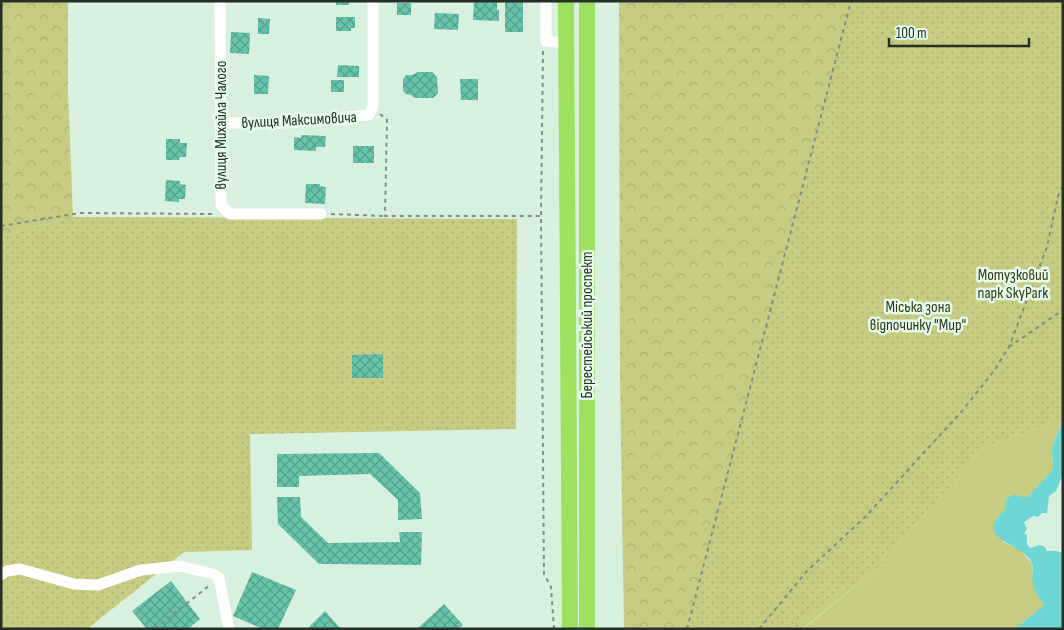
<svg xmlns="http://www.w3.org/2000/svg" width="1064" height="630" font-family="'Sofia Sans Condensed',sans-serif">
  <defs>
    <pattern id="forest-crowns" width="20" height="18" patternUnits="userSpaceOnUse" patternTransform="scale(1.25)"><rect width="20" height="18" fill="#c7cc82"/><path d="M2 6a3 3 0 1 1 6 0M12 15a3 3 0 1 1 6 0" fill="none" stroke="#abb070"/></pattern>
    <pattern id="park-dots" width="8" height="8" patternUnits="userSpaceOnUse" patternTransform="scale(1.25)"><rect width="8" height="8" fill="#c7cc82"/><path d="M2 2h.1M6 6h.1" fill="none" stroke="#abb070" stroke-width="1.8" stroke-linecap="round"/></pattern>
    <pattern id="building-cross-hatch" width="8" height="8" patternUnits="userSpaceOnUse" patternTransform="scale(1.25)"><rect width="8" height="8" fill="#67c4ac"/><path d="M0 0l8 8M0 8l8-8" fill="none" stroke="#55a08c"/></pattern>
  </defs>
  <rect width="100%" height="100%" fill="#d8f1de"/>
  <path fill="#c7cc82" d="M1063,419L1052,447L1053,469L1028,497H1021L999,516L1003,542L1020,549L1032,564L1033,584L1044,605L1015,629H803L878,568L985,446Z"/>
  <path fill="url(#forest-crowns)" d="M1,1H68V92L73,217L1,237Z
    M619,1H1063V419L985,446L878,568L802,629H624L620,380Z"/>
  <path fill="url(#park-dots)" d="M851,1H1063V419L985,446L878,568L787,629H687Z
    M73,217L517,219L516,429L250,434L252,550L184,552L87,629H1V237Z"/>
  <path fill="#6fd6d6" d="M1063,420V474L1056,491L1049,496L1047,513H1042L1038,517L1033,516L1024,522L1027,529L1024,534L1027,535V544L1030,548L1040,545L1045,547L1047,551H1057L1063,553V629H1015L1044,605C1040,599 1034,591 1033,584C1031,578 1034,570 1032,564C1024,541 969,541 1006,509V499L1015,494L1021,497H1028L1053,469L1052,447Z"/>
  <path fill="url(#building-cross-hatch)" d="M336,1H349V5H336Z
    M474,1H497V10H499V21L473,20Z
    M505,1H523V32H505Z
    M397,3H411V15H397Z
    M435,13L459,14L458,30L434,29Z
    M336,17H355V28H351V31H336Z
    M258,18L270,19L269,34H258Z
    M231,32L250,33L249,54L230,53Z
    M338,65L359,66V77H337Z
    M418,72H432L437,77L438,93L433,98H415L411,95L406,94L403,91V79L406,75H412Z
    M254,75L269,76L268,94H254Z
    M460,79H478V100H461Z
    M331,80H344V92H331Z
    M301,135L326,136L325,147H316V151L294,150V137L301,138Z
    M166,139H180V143H187L186,157H180L179,160H166Z
    M353,146H374V163H353Z
    M166,180L180,181V184L186,185L185,199H179V202L165,201Z
    M306,184H320V186L326,187L325,204L305,203Z
    M383,354V378H352V355Z
    M379,453L420,493L422,519L398,520V500L370,474L299,476V487H277V454Z
    M277,497H300L301,517L328,543L400,542L399,532H422L421,565L319,564L278,524Z
    M252,572L296,590L278,629H263L233,616Z
    M171,581L200,619L188,629H147L132,611Z
    M444,604L463,625L458,629H417Z
    M325,611L341,629H307Z"/>
  <g fill="none" stroke-linecap="round" stroke-linejoin="round">
    <path stroke="#7f9083" stroke-width="2" stroke-dasharray="4 4" stroke-linecap="butt" d="M543,51L541,216L544,574L551,587L554,629
      M380,114L387,120L385,216H540
      M331,214L385,216
      M1,226L80,213L215,214
      M1009,347L1063,310
      M155,629L210,585
      M687,629L851,1
      M759,629L807,571L865,517L962,411L994,371L1009,347L1047,247L1058,196L1063,186"/>
    <path stroke="#fff" stroke-width="11" d="M220,1L221,205L230,214H321
      M546,1V41L566,43
      M220,123H282L369,115L373,106V1
      M1,575L7,571L20,569L74,584L98,585L141,570L180,566L213,574L219,578L229,629"/>
    <path stroke="#9de15f" stroke-width="16" d="M566,1L570,629
      M587,629V1"/>
  </g>
  <g text-anchor="middle" stroke-width="5" stroke-linejoin="round" paint-order="stroke">
    <g font-size="16" fill="#252e27" stroke="#e5feec">
      <text transform="translate(299 119) rotate(-3)" y="6">вулиця Максимовича</text>
      <text transform="translate(220 125) rotate(-90)" y="6">вулиця Михайла Чалого</text>
      <text transform="translate(586 325) rotate(-90)" y="6">Берестейський проспект</text>
    </g>
    <g font-size="16" fill="#363717" stroke="#e5feec">
      <text x="1013" y="280">Мотузковий<tspan x="1013" dy="18">парк SkyPark</tspan></text>
      <text x="918" y="312">Міська зона<tspan x="918" dy="18">відпочинку "Мир"</tspan></text>
    </g>
  </g>
  <rect width="1064" height="630" fill="none" stroke="#252e27" stroke-width="5"/>
  <path d="M889 38v8h140v-8" fill="none" stroke="#252e27" stroke-width="2.5"/>
  <text x="896" y="38" font-size="15" fill="#252e27" stroke="#e5feec" stroke-width="4" paint-order="stroke">100 m</text>
</svg>
